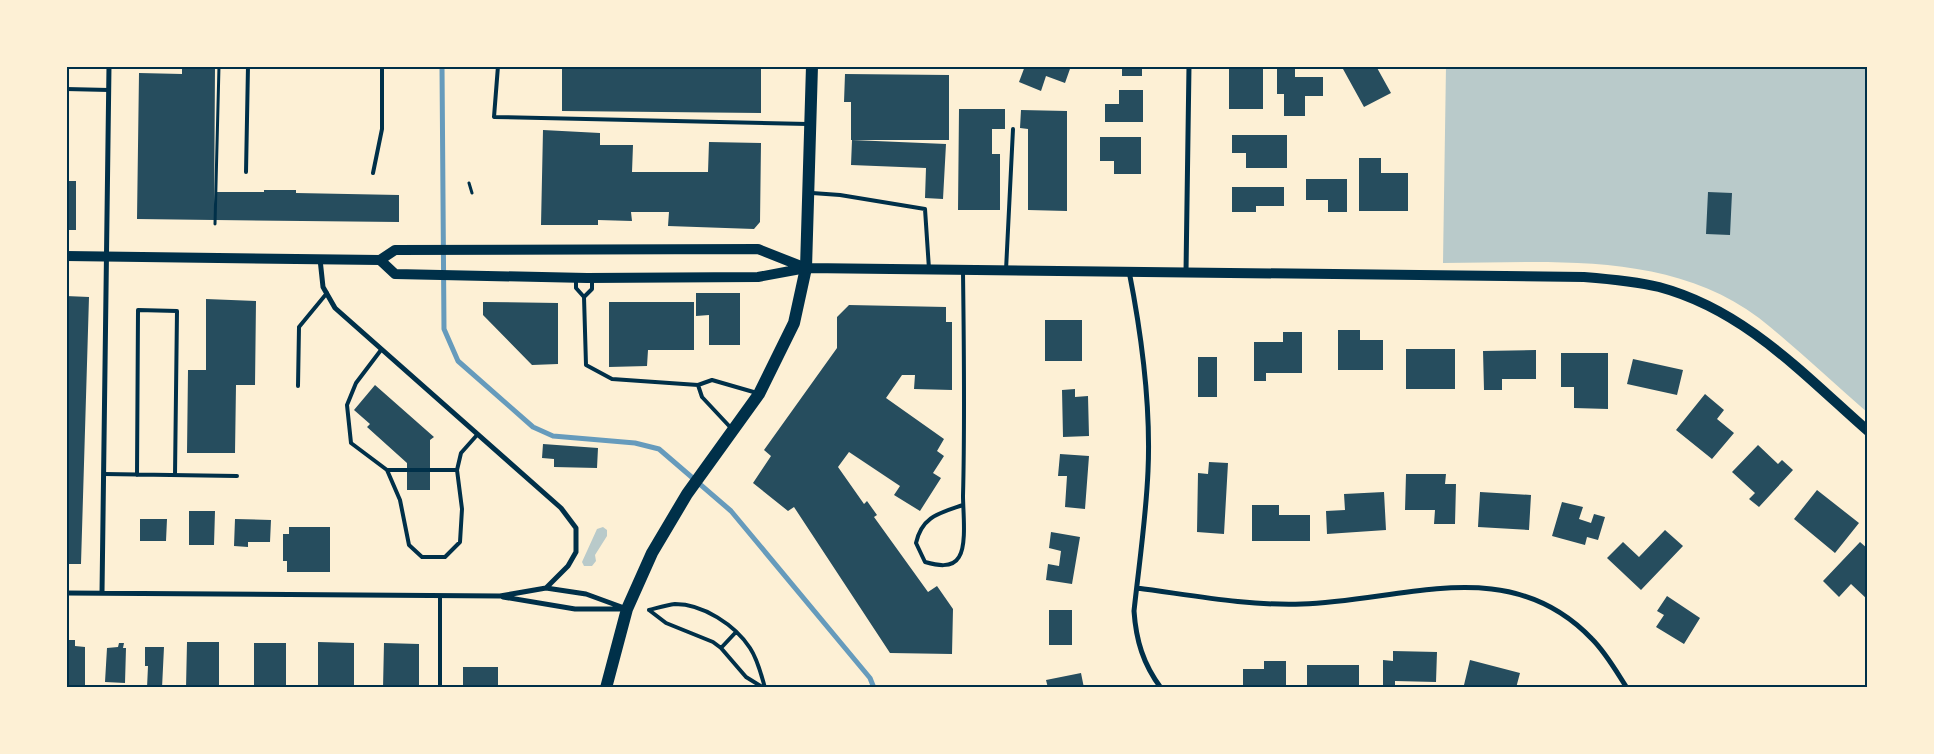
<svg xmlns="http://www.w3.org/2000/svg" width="1934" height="754" font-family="Rubik,sans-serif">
  <rect width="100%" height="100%" fill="#fdf0d5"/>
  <path fill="#b9caca" d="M1446,66H1868V413C1832,382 1797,348 1759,318C1669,250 1548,263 1443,263Z
    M603,527L607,530V536L595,555L596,561L592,566H584L582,562L597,529Z"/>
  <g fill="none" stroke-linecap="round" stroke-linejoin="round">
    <path stroke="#669bbc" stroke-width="5" d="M442,66L444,329L458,361L533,427L553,436L635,443L659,449L731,511L870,678L874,688"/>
  </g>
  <path fill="#264d5e" d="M182,66H215L214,220L137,219L139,73L182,74Z
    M562,66H761V113L562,111Z
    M1025,66H1071L1065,83L1046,76L1041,91L1019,82Z
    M1122,66H1142V76H1122Z
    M1229,66H1263V109H1229Z
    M1277,66H1295V77H1323V96H1305V116H1284V94H1277Z
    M1348,66H1376L1391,93L1364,107L1343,69Z
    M845,74L949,75V140H851V102H844Z
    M1119,90H1143V122H1105V104H1119Z
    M959,109H1005V129H992V154H1000V210H958Z
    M1021,110L1067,111V211L1028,210V129L1020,128Z
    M543,130L600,133V145H633L632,172H708L709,142L761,143L760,222L754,229L668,226L669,212H631L632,221L598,220V225H541Z
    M1232,135H1287V168H1246V153H1232Z
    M1100,137H1141V174H1114V161H1100Z
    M852,140L946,144L943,199L925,198L926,168L851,165Z
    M1359,158H1381V173H1408V211H1359Z
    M1306,179H1347V212H1328V200H1306Z
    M66,181H76V230H66Z
    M1232,187H1284V206H1256V212H1232Z
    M264,190H296V193L399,195V222L216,220V192H264Z
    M1708,192L1732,193L1730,235L1706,234Z
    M696,293H740V345H709V315L696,316Z
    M66,296L89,297L81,564H66Z
    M206,299L256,301L255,385H236L235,453H187L188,370H206Z
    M483,302L558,303V364L532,365L483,315Z
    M609,302H694V350H648L647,366L609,367Z
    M849,305L946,307V322H952V390L914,389L915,375H902L886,398L944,439L937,451L944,456L933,473L941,478L920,511L894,495L900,486L849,452L838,467L864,504L867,501L877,515L874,517L928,592L937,586L953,609L952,654L890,653L794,507L788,511L753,483L771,456L764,450L837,348V317Z
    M1045,320H1082V361H1045Z
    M1338,330H1360V340H1383V370H1338Z
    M1283,332H1302V373H1266V381H1254V342H1283Z
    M1406,349H1455V389H1406Z
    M1536,350V379H1502V390H1484L1483,351Z
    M1561,353H1608V409L1574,408V387H1561Z
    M1198,357H1217V397H1198Z
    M1633,359L1683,370L1677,395L1627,384Z
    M375,385L434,437L430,440V490H407V463L367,427L370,424L354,410Z
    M1075,389V397L1088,396L1089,436L1063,437L1062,390Z
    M1705,394L1724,410L1717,419L1734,433L1712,459L1676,430Z
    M543,444L598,448L597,468L554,467V459L542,458Z
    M1758,445L1778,464L1782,460L1793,470L1759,507L1749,499L1755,493L1732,472Z
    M1060,454L1089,456L1085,509L1065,507L1067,476H1058Z
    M1209,462L1228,463L1224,534L1197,532L1198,473L1208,474Z
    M1406,474H1446L1445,484H1456L1455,524H1434L1435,510H1405Z
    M1817,490L1859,523L1835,553L1794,519Z
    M1384,492L1386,530L1327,534L1326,511L1345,510L1344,494Z
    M1480,492L1531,495L1529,530L1478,527Z
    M1562,502L1583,507L1579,519L1591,523L1594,514L1605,517L1598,540L1587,537L1585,545L1552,536Z
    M1252,505H1279V515H1310V541H1252Z
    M189,511H215L214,545H189Z
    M140,519H167L166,541H140Z
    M235,519L271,520L270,542H248V547L234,546Z
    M289,527H330V572H287V561H283V534H289Z
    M1665,530L1683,546L1641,590L1607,558L1623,542L1639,557Z
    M1051,532L1080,537L1072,584L1046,580L1048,564L1059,566L1061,551L1049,548Z
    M1860,542L1868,549V600L1851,584L1839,597L1823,581Z
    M1667,596L1700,618L1684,644L1656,627L1664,615L1657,611Z
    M1049,610H1072V645H1049Z
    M66,640H75V646L85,647V688H66Z
    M187,642H219V688H186Z
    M318,642L354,643V688H318Z
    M119,643H124L123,648H126L125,683L105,682L107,648L118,647Z
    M254,643H286V688H254Z
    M384,643L419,644V688H383Z
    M145,647H164L162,688H147L148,666H145Z
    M1393,651L1437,652L1436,682L1395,681V688H1383V660L1393,661Z
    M1470,660L1520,673L1516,688H1476L1464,685Z
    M1264,661H1286V688H1243V669H1264Z
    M1307,665H1359V688H1307Z
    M463,667H498V688H463Z
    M1081,673L1084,688H1048L1046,680Z"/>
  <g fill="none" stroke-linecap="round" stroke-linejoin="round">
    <path stroke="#003049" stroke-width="3" d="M469,183L472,193
      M215,224L219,66"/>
    <path stroke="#003049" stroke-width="4" d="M498,66L494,117L808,124
      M66,89L109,90
      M246,172L248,66
      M373,173L382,129V66
      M812,193L840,195L925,209L929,269
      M1006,270L1013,129
      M576,279V288L584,297L586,365L612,379L698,385L712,380L757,393
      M584,297L592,289V280
      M381,350L356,383L347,405L351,443L387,470L400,500L409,545L422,557H445L460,542L462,509L457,470L461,453L477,435
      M698,385L702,397L731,428
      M298,386L299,327L327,293
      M387,470H457
      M104,474L237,476
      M137,475L138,310L177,311L175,475
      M963,505C940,513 922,516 916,543L925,562C936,565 952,569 959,557C967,545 963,511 963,496C965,421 964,347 963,272
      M649,610C657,608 667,605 675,604C703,604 735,625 750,648C758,660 761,674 765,688
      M649,610L666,623L713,642L721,648L746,677L764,688
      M721,648L736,632
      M440,688V596"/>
    <path stroke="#003049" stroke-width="5" d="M320,259L323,287L335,308L561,508L576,528V552L568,566L546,588
      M1129,271C1142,337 1151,405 1148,471C1146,518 1139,565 1134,611C1136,640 1143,664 1161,688
      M1186,272L1189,66
      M1137,588C1191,595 1247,606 1302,604C1404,601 1509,552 1592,639C1606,653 1616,671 1627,688
      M66,593L500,596L546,588L586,594L627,609
      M102,593L109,66
      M503,597L575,609H623"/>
    <path stroke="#003049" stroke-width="10" d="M66,256L380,260L395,250L758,249L806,268
      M380,260L395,274L587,278L758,277L806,268L1584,277C1609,279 1634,281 1659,287C1745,310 1804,375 1868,431"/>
    <path stroke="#003049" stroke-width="12" d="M606,688L627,609L652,553L687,494L759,394L794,323L806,268L812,66"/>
  </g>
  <rect width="1934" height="754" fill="none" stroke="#fdf0d5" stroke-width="135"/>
  <rect x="68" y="68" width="1798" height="618" fill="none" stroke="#003049" stroke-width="2"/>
</svg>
